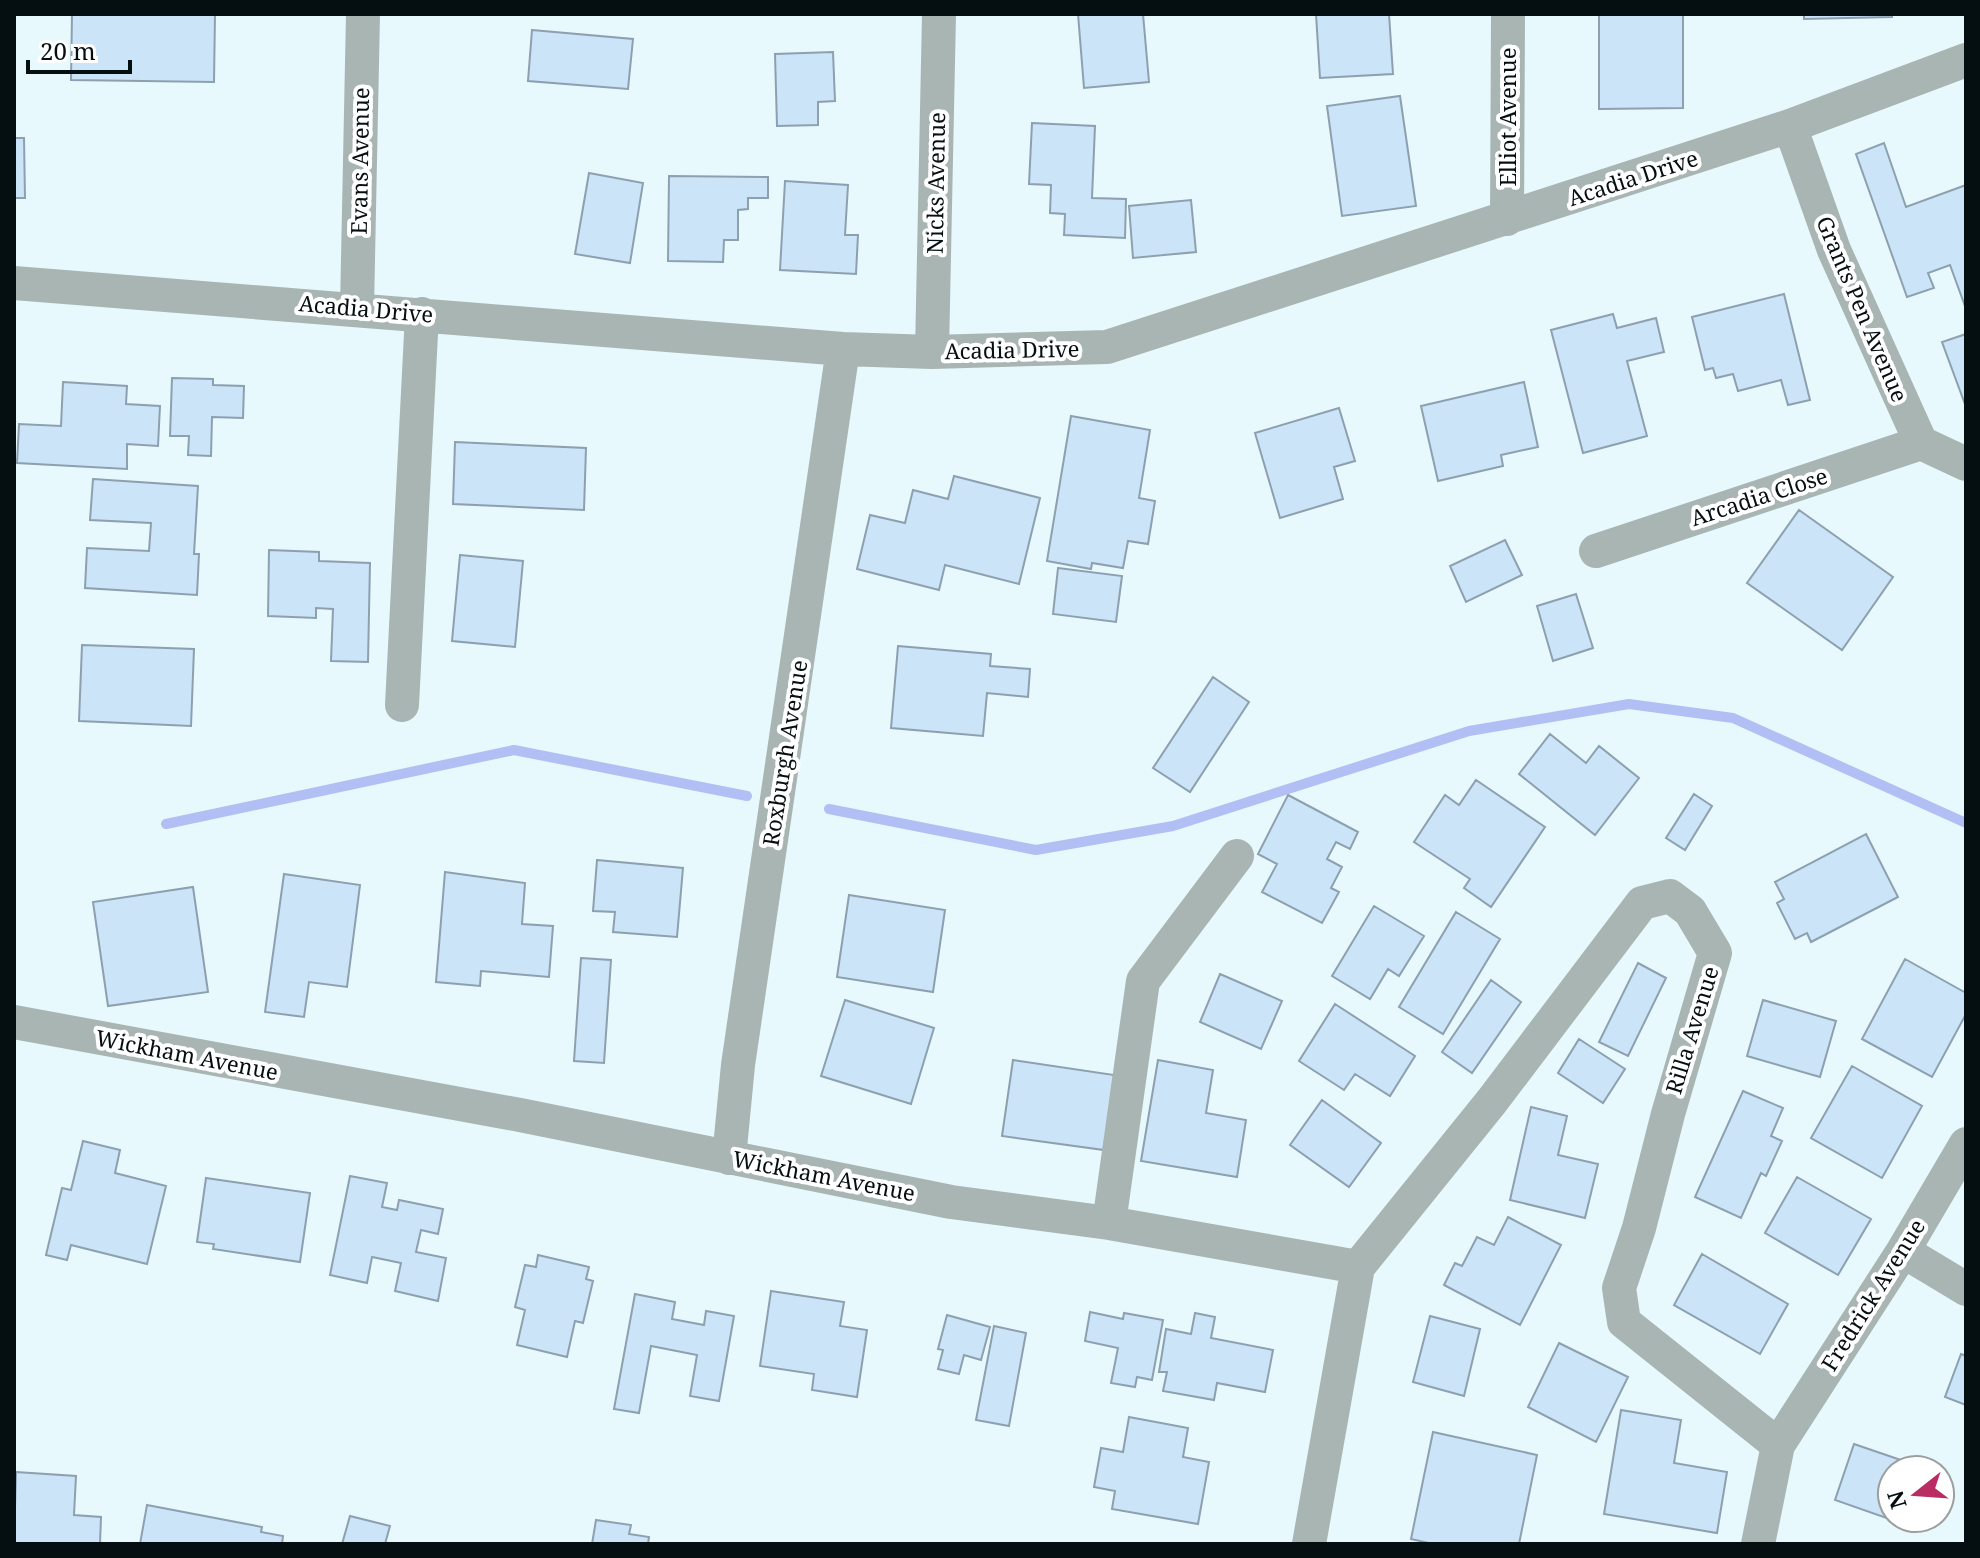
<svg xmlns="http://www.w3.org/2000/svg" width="1980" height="1558" font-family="'Noto Serif',serif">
  <rect width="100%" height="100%" fill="#e7f9fd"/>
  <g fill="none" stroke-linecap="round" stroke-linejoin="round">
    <path stroke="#b1bff4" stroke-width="10" d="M829,809L1036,850L1173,826L1469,731L1629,704L1733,718L1966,823
      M166,824L514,750L747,796"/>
  </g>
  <path fill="#cbe4f8" stroke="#8ca0b0" stroke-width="2" d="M72,14H215L214,82L71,80Z
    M1078,14H1143L1149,82L1084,88Z
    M1316,14H1389L1393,74L1320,78Z
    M1599,14H1683V108L1599,109Z
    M1804,14H1892V17L1804,19Z
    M532,30L633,39L628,89L528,81Z
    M833,52L835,101L818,102V125L777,126L775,54Z
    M1400,96L1416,206L1342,216L1327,106Z
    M1032,123L1095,126L1092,198L1126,199L1125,238L1064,235L1065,214L1050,213L1051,185L1029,184Z
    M14,138H24L25,198H14Z
    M1884,143L1906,207L1966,185V309L1950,265L1928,273L1934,288L1907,297L1856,154Z
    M589,173L643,183L630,263L575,254Z
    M669,176L768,177V198H748V209L738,210V240H724L723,262L668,261Z
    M785,181L848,185L845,235H858L856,274L780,270Z
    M1191,200L1196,252L1133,258L1129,206Z
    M1784,294L1810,400L1788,405L1781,380L1738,391L1733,374L1716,378L1713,368L1705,370L1692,317Z
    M1613,314L1617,328L1656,318L1664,352L1627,361L1647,436L1583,453L1551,330Z
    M1966,334V407L1942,342Z
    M172,378L213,379V385L244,386L243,418L212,417L211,456L188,455L189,436H170Z
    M63,382L127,386L126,404L160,406L158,446L127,444V469L17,463L19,424L61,426Z
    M1524,382L1538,447L1501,455L1503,466L1438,481L1421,406Z
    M1339,408L1355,461L1334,467L1343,499L1280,518L1255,433Z
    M1071,416L1150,430L1139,498L1155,501L1148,544L1128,541L1123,568L1092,563L1091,569L1047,561Z
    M455,442L586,448L584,510L453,504Z
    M954,476L1040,498L1019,584L945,565L939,590L857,569L870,515L905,523L913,490L948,499Z
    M93,479L198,486L194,554H199L197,595L85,588L87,548L149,551L151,523L90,520Z
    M1799,510L1893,577L1842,650L1747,583Z
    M1505,540L1522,575L1466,602L1450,566Z
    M269,550L319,552V561L370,563L368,662L331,661L333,609L316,608V618L268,616Z
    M460,555L523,561L515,647L452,641Z
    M1058,568L1122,576L1116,622L1053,614Z
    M1576,594L1593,648L1553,661L1537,606Z
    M82,645L194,649L191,726L79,721Z
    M898,646L991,654L990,666L1030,669L1028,697L987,693L983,736L891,728Z
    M1213,677L1249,702L1190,792L1153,768Z
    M1550,734L1586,763L1599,746L1639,778L1595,835L1519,774Z
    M1476,780L1545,827L1491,907L1464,888L1470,879L1414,842L1445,795L1459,805Z
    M1694,794L1712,806L1685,850L1666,838Z
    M1288,795L1358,832L1350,849L1336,842L1327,859L1342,867L1331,888L1339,892L1322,923L1262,892L1277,864L1258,854Z
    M1866,834L1898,897L1811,942L1807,933L1795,939L1777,903L1784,899L1775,882Z
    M597,860L683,868L677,937L613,932L615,912L593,911Z
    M445,872L525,883L522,924L553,926L549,977L481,971L480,986L436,982Z
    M284,874L360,885L347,987L309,982L304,1017L265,1012Z
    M193,887L208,992L108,1006L93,902Z
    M849,895L945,910L933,992L837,977Z
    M1374,906L1424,936L1399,976L1388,969L1370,999L1332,976Z
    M1456,912L1500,939L1443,1034L1399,1007Z
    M581,958L611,960L604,1063L574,1061Z
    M1905,959L1966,993V1014L1932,1077L1862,1039Z
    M1638,963L1666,978L1628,1056L1599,1042Z
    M1220,974L1282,1001L1261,1049L1200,1022Z
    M1491,980L1521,1002L1472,1073L1442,1052Z
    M845,1000L934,1028L911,1104L821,1076Z
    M1763,1000L1836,1021L1820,1077L1747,1056Z
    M1335,1004L1415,1056L1390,1096L1355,1074L1344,1090L1299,1061Z
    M1579,1039L1625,1069L1603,1103L1558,1073Z
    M1013,1060L1114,1075L1104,1150L1002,1136Z
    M1158,1060L1213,1070L1206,1113L1246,1120L1237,1177L1141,1161Z
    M1852,1066L1922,1106L1882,1178L1811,1138Z
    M1743,1091L1783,1108L1771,1136L1782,1141L1766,1176L1761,1173L1741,1218L1695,1197Z
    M1322,1100L1381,1143L1349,1187L1290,1145Z
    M1531,1107L1567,1116L1558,1155L1598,1164L1585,1218L1510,1200Z
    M83,1141L120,1150L115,1173L166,1186L147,1264L71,1245L67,1260L46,1255L62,1188L71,1190Z
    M350,1176L387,1183L382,1207L397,1210L399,1200L443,1209L438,1234L421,1230L416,1252L446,1258L438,1301L395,1291L401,1263L372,1257L367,1283L330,1275Z
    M1797,1177L1871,1219L1838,1275L1765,1233Z
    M206,1178L310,1193L300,1262L213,1249L214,1244L197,1242Z
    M1508,1217L1561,1245L1520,1325L1444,1285L1455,1263L1462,1266L1477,1237L1494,1245Z
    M1702,1254L1788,1304L1760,1354L1674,1305Z
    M538,1255L589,1267L586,1279L593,1281L583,1323L575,1321L567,1357L517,1345L525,1310L515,1307L525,1265L536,1267Z
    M771,1291L844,1302L840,1326L867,1330L857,1397L812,1390L814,1374L760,1366Z
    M635,1294L675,1302L672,1319L704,1325L706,1311L734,1316L719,1401L690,1396L697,1355L651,1346L639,1413L614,1409Z
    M1090,1312L1123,1319L1124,1313L1163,1320L1152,1380L1137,1377L1135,1387L1111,1383L1118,1348L1085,1341Z
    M1195,1313L1215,1317L1211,1338L1273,1350L1265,1392L1217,1383L1214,1400L1163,1391L1167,1372H1159L1166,1329L1191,1334Z
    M947,1315L990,1327L981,1360L964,1355L959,1374L938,1369L943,1350L938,1349Z
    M1430,1316L1480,1329L1464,1396L1413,1382Z
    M994,1326L1026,1333L1009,1426L976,1420Z
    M1559,1343L1628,1377L1596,1442L1528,1407Z
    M1961,1354L1966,1356V1405L1945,1397Z
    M1621,1410L1681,1420L1674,1463L1727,1472L1717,1533L1604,1514Z
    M1129,1417L1188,1428L1183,1457L1209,1462L1198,1524L1112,1509L1115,1491L1094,1487L1101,1448L1123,1452Z
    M1433,1432L1537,1455L1519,1544H1433L1411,1539Z
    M1854,1444L1930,1470H1892V1518H1922L1918,1529L1835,1500Z
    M16,1472L76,1476L74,1515L101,1517L100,1544H14Z
    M147,1505L262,1527L261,1532L283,1536L282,1544H140Z
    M350,1516L390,1526L385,1544H342Z
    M596,1520L631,1525L629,1534L649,1537L648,1544H592Z"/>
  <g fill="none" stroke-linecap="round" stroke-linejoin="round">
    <path stroke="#a8b5b2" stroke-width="34" d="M1790,126L1834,250L1921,443L1966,464
      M1507,219L1508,14
      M14,283L843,349L932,352L1107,347L1790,126L1966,60
      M357,308L363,14
      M932,352L939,14
      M1596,551L1921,443
      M402,705L422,314
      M14,1022L520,1115L951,1202L1109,1223L1358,1267
      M729,1158L738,1065L843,349
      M1109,1223L1143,981L1237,856
      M1903,1251L1966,1289
      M1309,1544L1358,1267L1492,1101L1642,903L1670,896L1690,911L1715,953L1668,1114L1639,1228L1619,1288L1624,1322L1778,1445
      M1758,1544L1778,1445L1903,1251L1966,1144"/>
  </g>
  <g text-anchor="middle" stroke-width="8" stroke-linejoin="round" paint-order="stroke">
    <g font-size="22" fill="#050f11" stroke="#fff">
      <text transform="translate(1508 117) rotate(-90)" y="8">Elliot Avenue</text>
      <text transform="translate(360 161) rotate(-89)" y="8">Evans Avenue</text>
      <text transform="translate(1633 178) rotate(-18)" y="8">Acadia Drive</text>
      <text transform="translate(936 183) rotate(-89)" y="8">Nicks Avenue</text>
      <text transform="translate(366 309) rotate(5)" y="8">Acadia Drive</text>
      <text transform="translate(1862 309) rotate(67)" y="8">Grants Pen Avenue</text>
      <text transform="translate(1012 350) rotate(-1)" y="8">Acadia Drive</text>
      <text transform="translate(1759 497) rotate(-18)" y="8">Arcadia Close</text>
      <text transform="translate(785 753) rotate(-81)" y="8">Roxburgh Avenue</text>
      <text transform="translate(1692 1030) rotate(-73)" y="8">Rilla Avenue</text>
      <text transform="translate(187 1055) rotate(11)" y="8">Wickham Avenue</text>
      <text transform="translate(824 1176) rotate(11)" y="8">Wickham Avenue</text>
      <text transform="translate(1873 1295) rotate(-58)" y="8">Fredrick Avenue</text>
    </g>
  </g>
  <rect width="1980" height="1558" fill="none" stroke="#050f11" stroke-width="32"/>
  <g transform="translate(1916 1494) rotate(253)"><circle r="38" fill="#ffffff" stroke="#9b9fa0" stroke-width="2"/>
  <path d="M0-6L14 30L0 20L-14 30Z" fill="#b92d64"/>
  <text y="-12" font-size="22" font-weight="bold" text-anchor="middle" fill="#050f11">N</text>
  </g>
  <path d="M28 60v12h102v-12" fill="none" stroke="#050f11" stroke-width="4"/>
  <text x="40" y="60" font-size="24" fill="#050f11" stroke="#ffffff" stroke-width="6" paint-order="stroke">20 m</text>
</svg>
